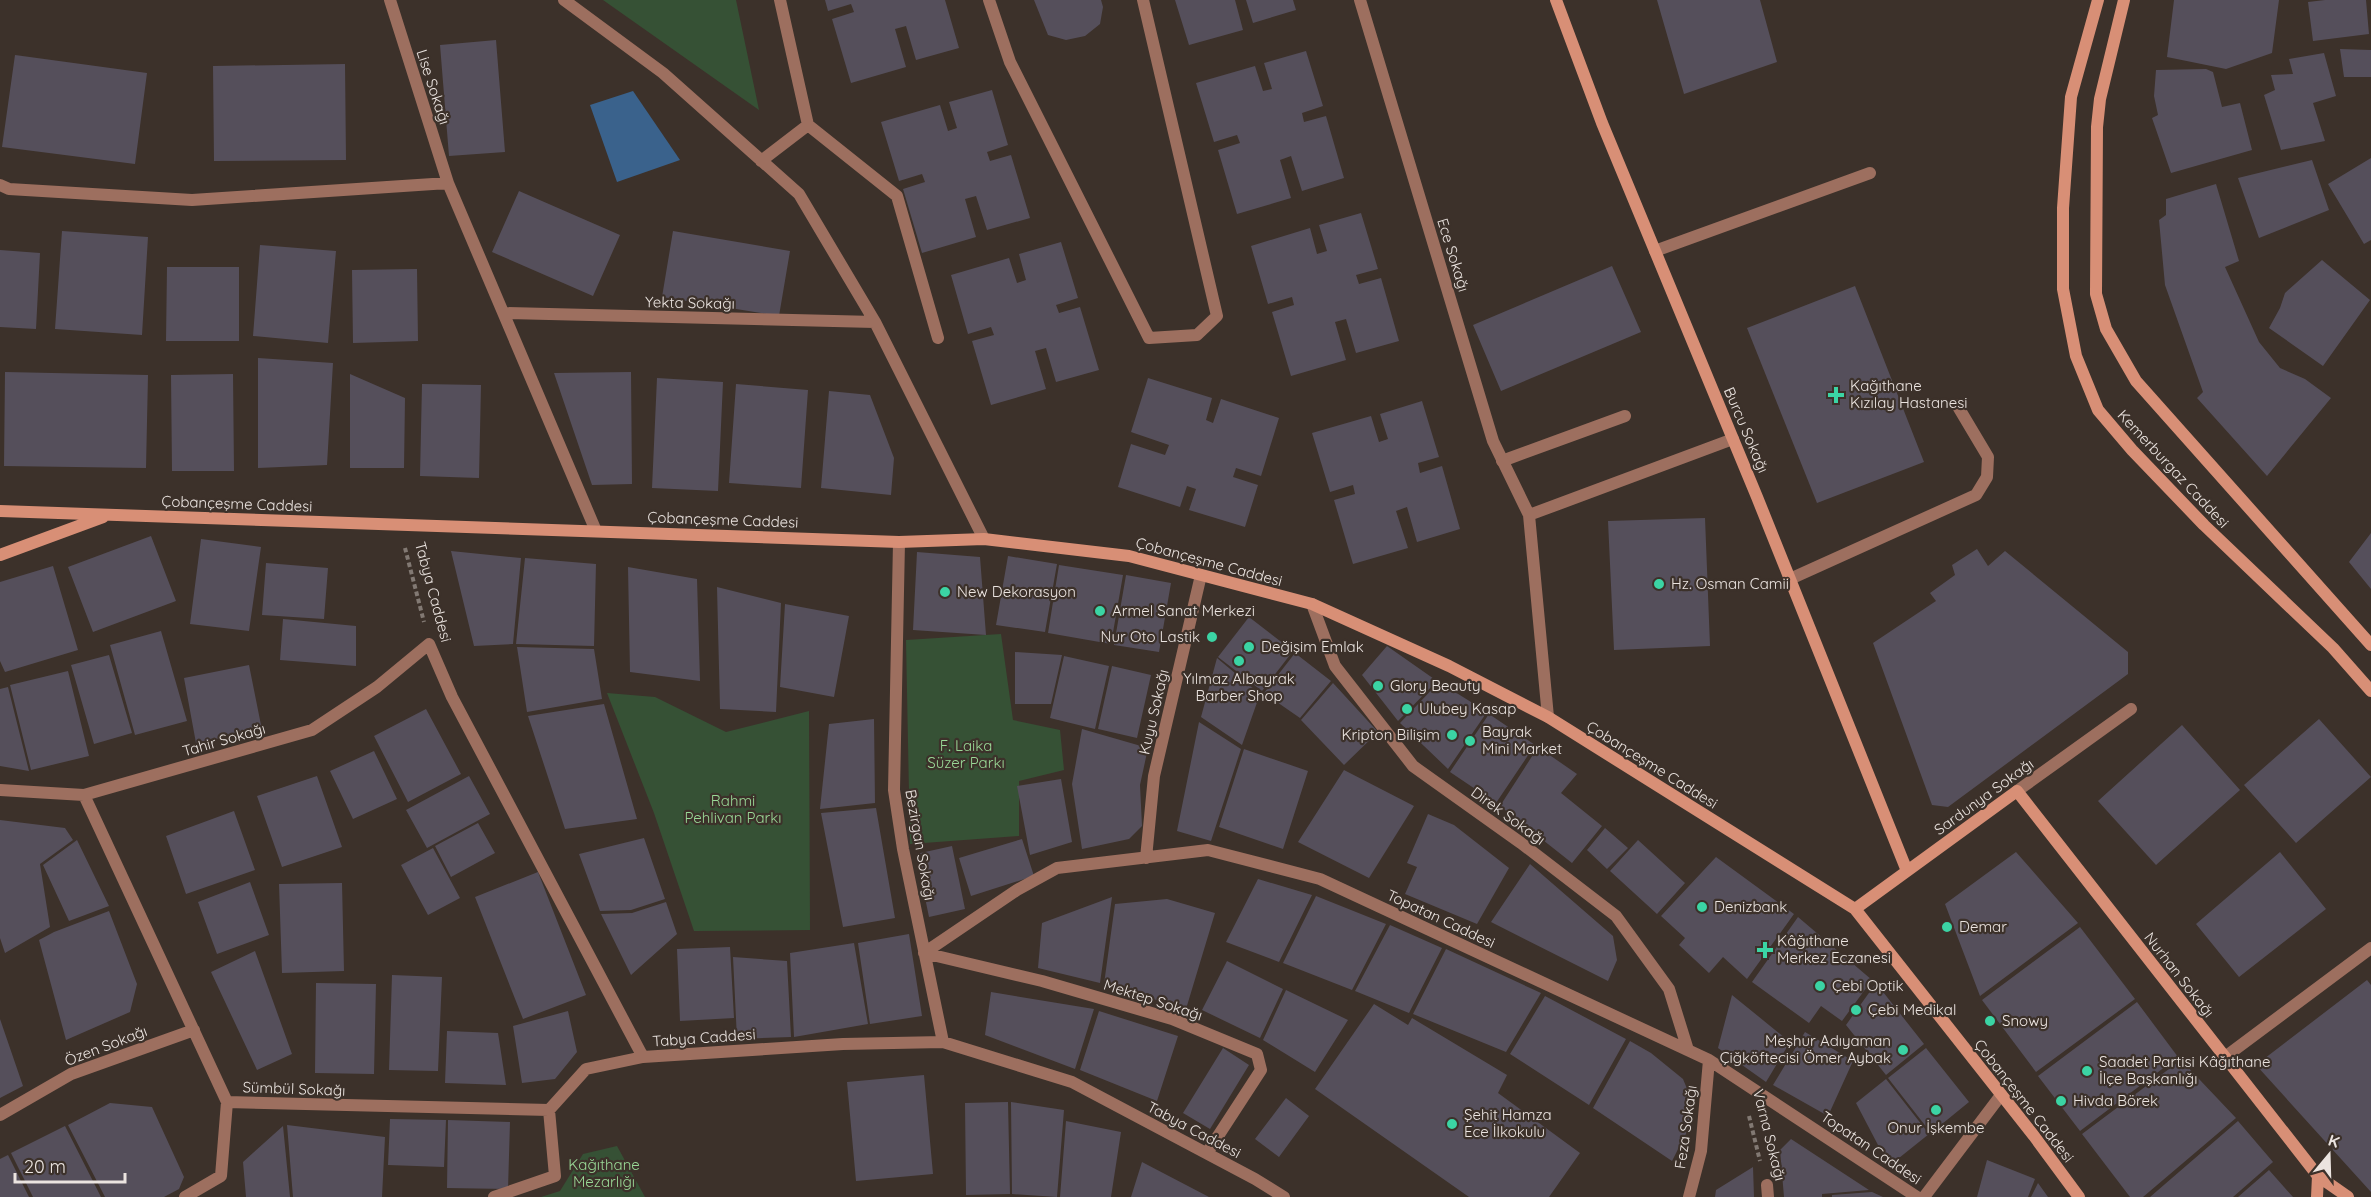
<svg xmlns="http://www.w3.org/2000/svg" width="2371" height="1197" font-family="Quicksand,sans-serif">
  <rect width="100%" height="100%" fill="#3c312a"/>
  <path fill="#365135" d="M603,0H736L759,110Z
    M1001,634L1013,720L1060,730L1064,770L1019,781V836L910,844L906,640Z
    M607,693L655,697L726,732L809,711L810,930L694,931L654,813Z
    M617,1146L645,1197H541L560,1191L583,1154Z"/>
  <path fill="#3a628c" d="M633,91L680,160L617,182L590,105Z"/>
  <path fill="#554f5b" d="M825,0H945L959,48L916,60L906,26L895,29L906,67L851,83L832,19L854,12L851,4L828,11Z
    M1034,0H1101L1103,7L1100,24L1085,36L1066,40L1048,35Z
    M1175,0H1235L1243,30L1189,45Z
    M1246,0H1293L1296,10L1253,23Z
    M1657,0H1760L1777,62L1684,94Z
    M2174,0H2279L2272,53L2226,69L2167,57Z
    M2325,0H2366L2369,34L2313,41L2308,2Z
    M496,40L505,152L449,156L440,45Z
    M2340,49L2371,50V77H2344Z
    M1306,51L1323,106L1302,113L1304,122L1326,116L1344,178L1302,191L1291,156L1280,160L1291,198L1237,214L1218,150L1240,143L1237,135L1214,142L1196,83L1255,66L1263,91L1272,89L1264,63Z
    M2324,53L2336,96L2313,103L2325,141L2281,150L2264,95L2275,90L2271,75L2293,74L2289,59Z
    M15,55L147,73L135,164L2,147Z
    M345,64L346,160L214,161L213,66Z
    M2206,69L2213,72L2222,107L2240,103L2252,150L2171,173L2152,118L2158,115L2154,96L2156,70Z
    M992,90L1008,145L987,152L990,161L1011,155L1030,218L987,230L976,196L965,199L976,237L922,253L903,189L925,182L922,174L899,181L881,122L940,105L948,131L957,128L949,102Z
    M2371,158V240L2364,244L2328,184Z
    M2312,160L2329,210L2259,238L2238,178Z
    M2216,184L2239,261L2225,267L2259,342L2280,368L2305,379L2331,398L2267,476L2197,398L2203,392L2165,285L2159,220L2166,215V199Z
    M519,191L620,235L593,296L492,252Z
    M1361,213L1378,269L1356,275L1359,284L1381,278L1399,341L1356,353L1346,319L1335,322L1346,360L1291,376L1272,312L1294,305L1292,297L1268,304L1251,246L1310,228L1317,254L1327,251L1319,225Z
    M62,231L148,237L142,335L55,329Z
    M673,231L790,251L779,316L662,297Z
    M1061,242L1078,298L1056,305L1059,313L1080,307L1099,370L1056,382L1046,348L1035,351L1046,389L991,405L972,341L994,335L991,327L968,334L951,275L1009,258L1017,283L1026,280L1019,254Z
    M260,245L336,251L328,343L253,336Z
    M0,250L40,253L36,329L0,327Z
    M2322,260L2370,300L2323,366L2269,328L2280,308L2285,293Z
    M1612,266L1641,332L1501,391L1473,325Z
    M167,267H239V341H166Z
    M417,269L418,341L353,343L352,270Z
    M1855,286L1924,462L1817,503L1747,328Z
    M258,358L333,363L327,465L258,468Z
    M5,372L148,375L146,468L4,466Z
    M631,372L632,484L592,485L554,373Z
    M233,374L234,471H172L171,375Z
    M350,374L405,398L404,468H350Z
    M657,378L723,382L718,491L652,488Z
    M1148,378L1212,398L1206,420L1213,423L1221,399L1279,418L1261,476L1236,468L1233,477L1258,485L1245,527L1189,510L1196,489L1187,486L1180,507L1118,487L1131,444L1165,455L1169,445L1131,432Z
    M422,384L481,385L479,478L420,476Z
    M736,384L808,390L801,488L729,483Z
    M829,391L870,395L894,458L891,495L821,488Z
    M1422,401L1439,457L1418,463L1420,473L1442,466L1460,529L1417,542L1407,507L1396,511L1408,548L1353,564L1334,500L1355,494L1353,485L1330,492L1312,433L1371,416L1379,442L1388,439L1380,414Z
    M1705,518L1710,646L1614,650L1608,521Z
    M2371,533V589L2349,562Z
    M151,536L176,601L93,632L68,567Z
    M201,539L261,547L249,631L190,624Z
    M1977,549L1988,566L2005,551L2128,652V674L1948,807L1932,805L1873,643L1936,601L1930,593L1955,575L1952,565Z
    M451,551L521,558L513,644L474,646Z
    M917,552L980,557L986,635L913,630Z
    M1008,556L1057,564L1045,632L996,625Z
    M525,558L596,564L594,646L516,644Z
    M266,563L328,568L324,619L262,615Z
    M1059,565L1123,575L1111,644L1048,633Z
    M53,566L78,650L5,672L0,661V582Z
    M628,567L697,579L700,681L630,672Z
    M1126,575L1171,583L1159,652L1114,645Z
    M717,587L781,603L776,712L720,709Z
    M785,604L849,616L834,697L780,687Z
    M1249,617L1293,651L1262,691L1218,657Z
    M283,619L356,626V666L280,660Z
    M161,631L187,721L135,735L110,645Z
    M1387,646L1437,681L1398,721L1362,675Z
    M517,647L594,649L602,699L527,712Z
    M1015,652L1062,655L1051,704H1015Z
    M1295,653L1331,681L1300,718L1264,693Z
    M109,655L132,733L94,744L71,665Z
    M1064,656L1109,666L1095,729L1050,718Z
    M1217,658L1260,694L1242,745L1201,717Z
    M249,665L262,730L196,743L184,678Z
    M1112,666L1151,675L1137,738L1098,729Z
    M68,671L89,756L31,770L10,685Z
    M1439,682L1487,712L1448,769L1400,723Z
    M1333,683L1378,732L1344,765L1301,720Z
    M8,687L29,771L0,766V689Z
    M604,704L637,819L565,829L528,716Z
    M426,709L461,774L408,802L374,736Z
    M1489,714L1535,745L1496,803L1450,772Z
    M874,719L875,803L820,809L829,724Z
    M2319,719L2371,777L2296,843L2244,785Z
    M1199,722L1241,749L1211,841L1177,831Z
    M2182,725L2240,790L2156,865L2098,801Z
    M1082,729L1148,748L1140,785L1142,826L1129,839L1082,849L1072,784Z
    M1538,747L1577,774L1561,793L1602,826L1572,863L1500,806Z
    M1244,749L1308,771L1283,849L1219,827Z
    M374,751L397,799L353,819L330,771Z
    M1344,770L1414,806L1369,878L1298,842Z
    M317,776L342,847L282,867L257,796Z
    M469,776L490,814L427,848L406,810Z
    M1061,779L1072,842L1030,855L1017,786Z
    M876,808L895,918L843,927L821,813Z
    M234,811L255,870L186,894L166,836Z
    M1428,814L1454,825L1509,868L1477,924L1405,894L1417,867L1407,863Z
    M0,820L65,828L73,840L40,864L50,927L5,953L0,938Z
    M478,823L495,853L451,877L435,846Z
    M1605,828L1628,848L1607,869L1587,850Z
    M644,838L665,899L631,910L600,911L579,854Z
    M1022,839L1034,876L971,896L959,858Z
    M77,840L109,906L69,921L43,865Z
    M1638,840L1685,883L1657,914L1610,871Z
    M952,846L965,909L929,917L916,854Z
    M433,848L460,898L428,915L401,865Z
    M2016,852L2078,923L1980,996L1945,904Z
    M2280,852L2326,909L2239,977L2196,924Z
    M1716,857L1794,914L1747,979L1723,957L1709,973L1679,945L1685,938L1661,916Z
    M1530,864L1613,936L1617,960L1608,981L1491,922Z
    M538,872L586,995L523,1019L475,897Z
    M1258,879L1312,895L1279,962L1226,942Z
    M250,882L269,935L217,954L198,902Z
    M342,883L344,971L282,973L279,884Z
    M1316,896L1386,924L1352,990L1283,963Z
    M1112,897L1100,983L1038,968L1042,923Z
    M1167,899L1215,913L1186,1009L1104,984L1115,904Z
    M666,902L677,934L631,975L601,914L632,913Z
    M109,911L137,984L130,1012L66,1040L39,940L54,932Z
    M1798,917L1872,980L1842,1021L1821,1006L1809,1023L1752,982Z
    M1390,925L1442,948L1409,1013L1355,991Z
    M2080,927L2135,999L2036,1072L1982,1000Z
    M909,934L922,1016L870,1024L858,943Z
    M854,943L868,1024L794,1037L790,953Z
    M730,947L734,1018L680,1021L677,949Z
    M1446,949L1541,993L1506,1052L1413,1014Z
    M255,951L292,1054L257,1070L211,972Z
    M733,957L787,961L791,1037L737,1039Z
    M1227,961L1283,989L1260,1038L1202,1010Z
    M392,975L442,977L438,1071L389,1070Z
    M2367,980L2371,985V1192L2256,1065Z
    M316,983L376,984L374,1074L315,1073Z
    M1876,983L1924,1044L1886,1075L1846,1025Z
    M1286,990L1348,1020L1315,1072L1263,1040Z
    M991,992L1094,1009L1075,1069L985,1035Z
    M1732,995L1790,1042L1766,1082L1718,1048Z
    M1545,996L1626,1039L1589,1105L1510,1054Z
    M2137,1002L2178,1057L2080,1131L2038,1076Z
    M1374,1004L1408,1025L1412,1018L1507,1075L1498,1093L1580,1153L1549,1197H1469L1315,1089Z
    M568,1011L577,1052L555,1079L522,1083L513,1026Z
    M1099,1011L1178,1036L1157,1101L1080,1070Z
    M0,1019L23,1086L0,1098Z
    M447,1031L498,1033L506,1085L445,1083Z
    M1805,1032L1853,1061L1828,1116L1773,1085Z
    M1630,1041L1651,1053L1683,1079L1690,1096L1692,1122L1672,1161L1593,1108Z
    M1223,1048L1249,1065L1210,1129L1183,1113Z
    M1926,1048L1969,1102L1931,1133L1888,1078Z
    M2181,1060L2236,1118L2143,1197H2130L2082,1134Z
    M924,1075L933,1174L856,1181L847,1082Z
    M1886,1079L1929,1134L1889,1166L1856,1103Z
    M1286,1098L1309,1116L1279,1157L1255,1139Z
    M1008,1102L1010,1194L966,1195L965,1103Z
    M1011,1102L1064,1110L1057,1197L1012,1194Z
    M110,1103L152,1107L184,1177L179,1189L164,1197H105L68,1125Z
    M390,1119L446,1120L444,1167L388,1165Z
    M448,1120L510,1122L508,1189L447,1188Z
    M1066,1121L1121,1132L1111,1197H1060Z
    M2238,1121L2273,1162L2233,1197H2150Z
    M287,1125L385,1137L382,1197H293Z
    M65,1126L101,1197H33L11,1153Z
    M283,1126L290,1197H246L243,1162Z
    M1791,1139L1869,1190L1822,1194V1197H1784L1780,1150Z
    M8,1155L29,1197H0V1159Z
    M1987,1160L2035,1179L2028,1197H1977Z
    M1142,1162L1209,1197H1131Z
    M1753,1167L1754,1197H1715L1716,1190Z
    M2269,1170L2293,1197H2238Z
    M2038,1183L2048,1197H2031Z
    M1872,1192L1883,1197H1832V1195Z"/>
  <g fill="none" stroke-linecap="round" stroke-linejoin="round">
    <path stroke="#827973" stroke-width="4" stroke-dasharray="4.5 3" stroke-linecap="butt" d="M405,548L424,622
      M1749,1116L1760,1161"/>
    <path stroke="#9d6f5f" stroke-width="12" d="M1655,251L1870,173
      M1502,461L1625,416
      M1790,579L1976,495L1987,477L1988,457L1957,405
      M2225,1057L2371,948"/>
    <path stroke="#9d6f5f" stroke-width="12" d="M390,0L448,183
      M564,0L663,73L799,194L875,322L984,539
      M780,0L808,125
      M989,0L1010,62L1149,338L1197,335L1217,316L1143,0
      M1360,0L1493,441L1529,515
      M761,161L808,125L897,196L938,338
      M0,185L9,189L192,200L448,183L596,531
      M504,313L875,322
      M899,542L894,790L903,849L943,1042
      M1312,604L1335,666L1413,766L1521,843L1616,916L1669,989L1688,1050
      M1548,717L1529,515L1733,439
      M0,790L84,795L312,730L377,687L429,644L452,697L643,1057L843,1044L943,1042L1072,1082L1255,1179L1284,1197
      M2017,791L2131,709
      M84,795L227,1102L549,1110L586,1069L643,1057
      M1146,858L1154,776L1201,575
      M924,953L1017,890L1057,868L1208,850L1320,879L1709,1060L1917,1197
      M924,953L1042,981L1172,1019L1257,1054L1261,1070L1207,1153
      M0,1115L71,1074L194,1030
      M1767,1185L1768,1197
      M185,1197L221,1176L227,1102
      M494,1197L555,1176L549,1110
      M1689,1197L1701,1151L1709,1060
      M1924,1197L2001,1095"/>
    <path stroke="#d88f76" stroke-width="12" d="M1556,0L1602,123L1757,497L1907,871
      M2098,0L2071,97L2063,208V289L2076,356L2098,410L2132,450L2204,525L2333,648L2371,691
      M2124,0L2100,99L2097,127L2096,294L2106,329L2136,381L2371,645
      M0,511L899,542L984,539L1129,556L1312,604L1449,666L1548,717L1855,909L2034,1136L2079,1197
      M0,555L103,517
      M1855,909L2017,791L2318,1176L2348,1197
      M2317,1197L2318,1176"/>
  </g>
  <g fill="#3bd4a4" stroke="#3c312a" stroke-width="2">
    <path d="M1833 386h6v6h6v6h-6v6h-6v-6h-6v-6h6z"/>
    <circle cx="1659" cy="584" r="6"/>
    <circle cx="945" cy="592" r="6"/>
    <circle cx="1100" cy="611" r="6"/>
    <circle cx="1212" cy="637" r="6"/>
    <circle cx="1249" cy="647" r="6"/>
    <circle cx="1239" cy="661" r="6"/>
    <circle cx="1378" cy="686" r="6"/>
    <circle cx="1407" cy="709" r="6"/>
    <circle cx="1452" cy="735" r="6"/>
    <circle cx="1470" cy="741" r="6"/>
    <circle cx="1702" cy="907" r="6"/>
    <circle cx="1947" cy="927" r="6"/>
    <path d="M1762 941h6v6h6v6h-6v6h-6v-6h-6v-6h6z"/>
    <circle cx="1820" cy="986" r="6"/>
    <circle cx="1856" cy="1010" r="6"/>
    <circle cx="1990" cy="1021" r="6"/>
    <circle cx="1903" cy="1050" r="6"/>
    <circle cx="2087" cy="1071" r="6"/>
    <circle cx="2061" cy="1101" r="6"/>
    <circle cx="1936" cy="1110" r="6"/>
    <circle cx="1452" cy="1124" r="6"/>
  </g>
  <g text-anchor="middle" stroke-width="4.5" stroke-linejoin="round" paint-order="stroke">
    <g font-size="15" fill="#ebe4e0" stroke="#3c312a">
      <text transform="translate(433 87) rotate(72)" y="5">Lise Sokağı</text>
      <text transform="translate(1453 255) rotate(73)" y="5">Ece Sokağı</text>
      <text transform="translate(690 303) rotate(1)" y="5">Yekta Sokağı</text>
      <text transform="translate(1746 430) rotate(67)" y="5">Burcu Sokağı</text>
      <text transform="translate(2173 469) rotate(47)" y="5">Kemerburgaz Caddesi</text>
      <text transform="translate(237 504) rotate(2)" y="5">Çobançeşme Caddesi</text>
      <text transform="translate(723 520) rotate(2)" y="5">Çobançeşme Caddesi</text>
      <text transform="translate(1209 562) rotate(15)" y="5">Çobançeşme Caddesi</text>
      <text transform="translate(433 592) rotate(75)" y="5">Tabya Caddesi</text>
      <text transform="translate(1154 712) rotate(-77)" y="5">Kuyu Sokağı</text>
      <text transform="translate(224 740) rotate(-16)" y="5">Tahir Sokağı</text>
      <text transform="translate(1652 765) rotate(32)" y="5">Çobançeşme Caddesi</text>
      <text transform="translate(1984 797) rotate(-36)" y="5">Sardunya Sokağı</text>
      <text transform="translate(1508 816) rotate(36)" y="5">Direk Sokağı</text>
      <text transform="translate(920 845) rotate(80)" y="5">Bezirgan Sokağı</text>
      <text transform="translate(1441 919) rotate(25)" y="5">Topatan Caddesi</text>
      <text transform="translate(2179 975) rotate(52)" y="5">Nurhan Sokağı</text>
      <text transform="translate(1153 1000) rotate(18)" y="5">Mektep Sokağı</text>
      <text transform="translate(704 1038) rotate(-4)" y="5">Tabya Caddesi</text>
      <text transform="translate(106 1046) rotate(-21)" y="5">Özen Sokağı</text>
      <text transform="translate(294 1089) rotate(2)" y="5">Sümbül Sokağı</text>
      <text transform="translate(2024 1101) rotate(52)" y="5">Çobançeşme Caddesi</text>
      <text transform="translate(1686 1127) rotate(-82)" y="5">Feza Sokağı</text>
      <text transform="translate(1194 1130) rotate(28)" y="5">Tabya Caddesi</text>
      <text transform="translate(1769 1135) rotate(76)" y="5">Varna Sokağı</text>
      <text transform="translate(1871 1148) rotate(34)" y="5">Topatan Caddesi</text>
    </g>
    <g font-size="15" fill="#ebe4e0" stroke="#3c312a" text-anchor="start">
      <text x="1850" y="391">Kağıthane<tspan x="1850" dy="17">Kızılay Hastanesi</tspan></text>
      <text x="1671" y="589">Hz. Osman Camii</text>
      <text x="957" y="597">New Dekorasyon</text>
      <text x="1112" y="616">Armel Sanat Merkezi</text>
      <text x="1200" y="642" text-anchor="end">Nur Oto Lastik</text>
      <text x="1261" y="652">Değişim Emlak</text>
      <text x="1239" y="684" text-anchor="middle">Yılmaz Albayrak<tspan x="1239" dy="17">Barber Shop</tspan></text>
      <text x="1390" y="691">Glory Beauty</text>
      <text x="1419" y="714">Ulubey Kasap</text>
      <text x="1482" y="737">Bayrak<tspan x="1482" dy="17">Mini Market</tspan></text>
      <text x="1440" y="740" text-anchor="end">Kripton Bilişim</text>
      <text x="1714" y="912">Denizbank</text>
      <text x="1959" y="932">Demar</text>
      <text x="1777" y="946">Kâğıthane<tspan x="1777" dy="17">Merkez Eczanesi</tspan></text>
      <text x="1832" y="991">Çebi Optik</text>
      <text x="1868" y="1015">Çebi Medikal</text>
      <text x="2002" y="1026">Snowy</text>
      <text x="1891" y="1046" text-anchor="end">Meşhur Adıyaman<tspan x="1891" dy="17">Çiğköftecisi Ömer Aybak</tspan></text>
      <text x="2099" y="1067">Saadet Partisi Kâğıthane<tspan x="2099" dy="17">İlçe Başkanlığı</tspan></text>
      <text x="2073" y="1106">Hivda Börek</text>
      <text x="1464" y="1120">Şehit Hamza<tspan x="1464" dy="17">Ece İlkokulu</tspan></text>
      <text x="1936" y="1133" text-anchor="middle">Onur İşkembe</text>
    </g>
    <g font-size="15" fill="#9ad997" stroke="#3c312a">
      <text x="966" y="751">F. Laika<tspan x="966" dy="17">Süzer Parkı</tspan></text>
      <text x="733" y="806">Rahmi<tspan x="733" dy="17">Pehlivan Parkı</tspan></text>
      <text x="604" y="1170">Kağıthane<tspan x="604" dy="17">Mezarlığı</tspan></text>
    </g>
  </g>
  <g transform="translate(2329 1155) rotate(19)" stroke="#3c312a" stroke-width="4.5" paint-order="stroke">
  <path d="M0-4.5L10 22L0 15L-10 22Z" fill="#ebe4e0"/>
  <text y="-9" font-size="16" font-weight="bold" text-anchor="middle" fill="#ebe4e0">K</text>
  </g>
  <path d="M15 1173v9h110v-9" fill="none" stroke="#ebe4e0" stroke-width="3"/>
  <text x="24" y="1173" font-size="18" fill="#ebe4e0" stroke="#3c312a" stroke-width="4.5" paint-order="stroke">20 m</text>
</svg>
